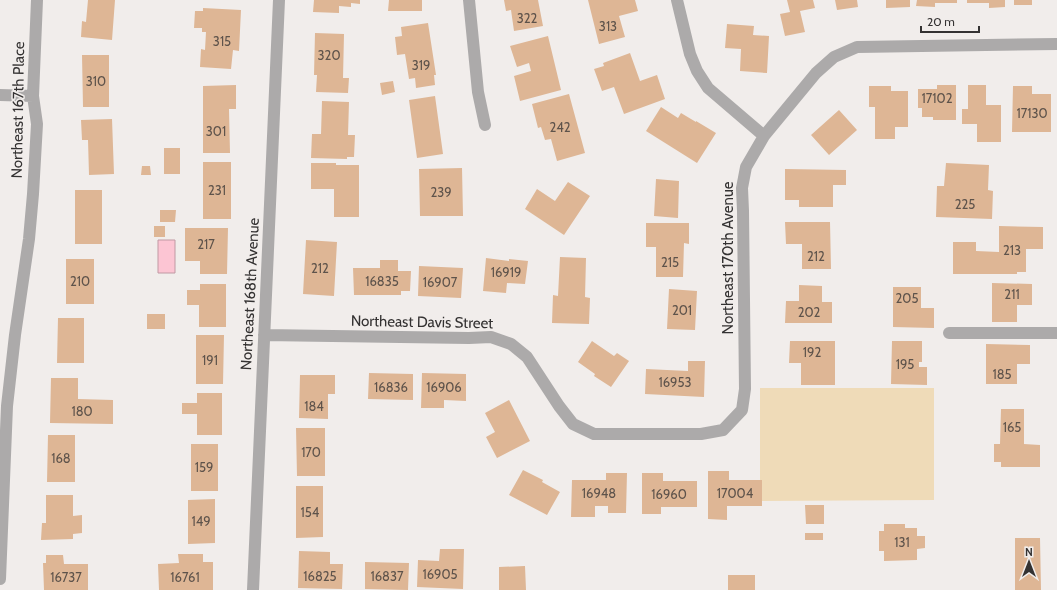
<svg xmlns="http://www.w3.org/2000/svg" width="1057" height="590" font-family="Cabin,sans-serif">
  <rect width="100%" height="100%" fill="#f1edeb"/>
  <path fill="#efdbb8" d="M760,388H934V500L760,501Z"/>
  <path fill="#fcc5d3" stroke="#c099a3" d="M158,240H175V273H158Z"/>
  <path fill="#deb695" d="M88,0H115L112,40L81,37L82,21L86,22Z
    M314,0H360V4L351,3V7L339,6V13L313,12Z
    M389,0H422V11H388Z
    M504,0H538L543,26L514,31L511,10L506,11Z
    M588,0H635L638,11L619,16L625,37L599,44Z
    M787,0H813L815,8L800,11L805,32L785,36L780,14L790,12Z
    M835,0H857L858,7L837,10Z
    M886,0H910V7L886,8Z
    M917,0H957V3H935V7L916,6Z
    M967,0H1005V7L989,8V3H967Z
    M1014,0H1032V5H1014Z
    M203,8L241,10L239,51L233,50L231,69L200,67L201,49L205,50L206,32H202V28H194L195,11H203Z
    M428,23L436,75H434L435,85L416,88L415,78L409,79L405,54L397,55L395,37L402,36L401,27Z
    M727,24L754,26L753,35L769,36L767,73L740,71L741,49L725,48Z
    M315,33L344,34L343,78H349L348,93L316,92L317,75H314Z
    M548,36L561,90L520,101L514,76L531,71L529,63L517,67L510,46Z
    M630,53L640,81L657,75L665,99L624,114L614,87L602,91L594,69L604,66L603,63Z
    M82,55H109V107H83Z
    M393,81L395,92L382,95L380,83Z
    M236,85V109H229L230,153H203V86Z
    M937,85H956V120H933V117H922V108H918V89H937Z
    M968,85H986V105H1001V142H977V124H962V109H968Z
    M869,86H891V91H908V127H895V139H875V107H869Z
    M1013,86H1032V94H1051V132H1012Z
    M569,94L585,153L557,161L551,139L545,140L541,127L538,128L532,104Z
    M435,96L443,154L417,158L409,100Z
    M322,101L349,102L348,135H355L354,157H347V159L311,158L312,134H321Z
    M661,107L678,118L681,113L696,122V121L716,133L697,163L646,131Z
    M839,110L857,130L829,155L811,135Z
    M112,119L114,174L89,175L88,140H82L81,120Z
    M164,148H180V174H164Z
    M203,162H231V219H203Z
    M311,163H336V165H359V217H334V189H311Z
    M946,163L989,165L988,190L993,191L992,219L936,217L937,186H944Z
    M142,166H150L151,175H141Z
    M462,168L463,216H420L419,169Z
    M785,169L846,170V185H833V207H799V200H785Z
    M656,179L679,181L678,218L654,216Z
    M568,182L590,196L564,235L525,209L537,189L555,201Z
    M75,190H102V244H75Z
    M160,210H176L175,222H160Z
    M785,222H830L831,269H802V244H786Z
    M646,223H689V244L684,243L683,277H656V247H646Z
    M154,226H165V237H154Z
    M999,226L1043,227V249H1026V272H1017V274H953V242H976V251L999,252Z
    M185,228H228L227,274H200V261H185Z
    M306,240L337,242L334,296L303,294Z
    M560,257L586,258L585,297L590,298L589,324L552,323L553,295L558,296Z
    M486,258L509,261V259L528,261L525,284L507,283L506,293L483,291Z
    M66,259H94V304H66Z
    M380,260H398V271H411L410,291H401V295H354L353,268H380Z
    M419,266L463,268L461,298L418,296Z
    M992,283L1032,284V305H1017V322H992Z
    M200,284H226V327H199V305H187V290H200Z
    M799,285L822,286V302H832V323H785L786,301H799Z
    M893,287H921V308H934V328L893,327Z
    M669,289L697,291L695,330L667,329Z
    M147,314H165V329H147Z
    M58,318H84V363H57Z
    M196,335H224L223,384H196Z
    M592,341L614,356L617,353L629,361L611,387L594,376L595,374L578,362Z
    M790,341H835V385H801V363H789Z
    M892,341H922V362H919V367H927V385L891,384Z
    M986,344L1030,345V364H1017V384H986Z
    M688,361H705L704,397L645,394L646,369L688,371Z
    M369,373L413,374V400L368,399Z
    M422,373L466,374V401L444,400V408H421Z
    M300,375H335V394H328V419L299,418Z
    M51,378H78V399L113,400V424L50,423Z
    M197,393H222V435H197V414H182V403H197Z
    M509,400L530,441L497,458L486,437L495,432L485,413Z
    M1001,409H1024V444L1040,445V467H1001V462H994V444H1000Z
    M296,428H325V476H297Z
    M48,435H75V482H47Z
    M191,444H218V491H191Z
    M523,470L543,480L542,482L560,492L547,515L509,495Z
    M708,471H729V480H762V506H727V520L708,519Z
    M606,473H627L626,513H608V506H595V517H571L572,480H606Z
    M642,473H663V481H697V507H661V514H642Z
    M296,486H323V537L296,538Z
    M46,495H73V516L82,515V533L73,534V539L41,540L42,523H46Z
    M215,499V543L188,544V500Z
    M805,505H824V524H806Z
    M884,524H905V528H917V536H925V548L917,549V560L884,561V551H879V531H884Z
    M805,533H823V540H805Z
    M1015,538H1040L1041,590H1015Z
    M440,549H464L463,589L417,587L418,560L439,561Z
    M299,551L330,552V564H343L342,589L298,588Z
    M178,554H203V562H213V590H159L158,564L179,563Z
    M46,555H63L64,564H88V590H44L43,563H46Z
    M365,562L409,563L408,590L365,589Z
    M525,566L526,590H499V567Z
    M728,575H755V590H728Z"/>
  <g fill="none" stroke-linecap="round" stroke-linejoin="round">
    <path stroke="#acaaaa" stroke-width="12" d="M469,0L478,92L485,125
      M677,0L690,54L697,71L708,88L764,136
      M0,95L33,96
      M949,333H1057
      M264,335L469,338L491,337L511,344L527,357L559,406L573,424L594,434H701L723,430L742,410L745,389L743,211L742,188L746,167L764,136L816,73L834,57L857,47L1057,44
      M0,579L7,406L15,335L29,239L33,194L37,124L33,96L37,0
      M253,590L279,0"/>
  </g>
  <g text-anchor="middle" stroke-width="3" stroke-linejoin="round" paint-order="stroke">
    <g font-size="13" fill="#5e534b">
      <text x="527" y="23">322</text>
      <text x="608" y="31">313</text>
      <text x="222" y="46">315</text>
      <text x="329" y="60">320</text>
      <text x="421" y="70">319</text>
      <text x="96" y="86">310</text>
      <text x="937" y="103">17102</text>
      <text x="1032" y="118">17130</text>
      <text x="560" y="132">242</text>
      <text x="216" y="136">301</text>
      <text x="217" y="195">231</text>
      <text x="441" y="197">239</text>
      <text x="965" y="209">225</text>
      <text x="206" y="249">217</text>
      <text x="1012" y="255">213</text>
      <text x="816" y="261">212</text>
      <text x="670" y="267">215</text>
      <text x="320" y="273">212</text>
      <text x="506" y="277">16919</text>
      <text x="80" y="286">210</text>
      <text x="382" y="286">16835</text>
      <text x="440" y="287">16907</text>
      <text x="1012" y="299">211</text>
      <text x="907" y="303">205</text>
      <text x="682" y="315">201</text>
      <text x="809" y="317">202</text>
      <text x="812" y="357">192</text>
      <text x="210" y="365">191</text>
      <text x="905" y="369">195</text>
      <text x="1002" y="379">185</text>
      <text x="675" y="387">16953</text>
      <text x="391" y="392">16836</text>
      <text x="444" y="392">16906</text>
      <text x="314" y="411">184</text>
      <text x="82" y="416">180</text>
      <text x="1012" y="432">165</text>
      <text x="311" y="457">170</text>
      <text x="61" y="463">168</text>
      <text x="204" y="472">159</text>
      <text x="599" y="498">16948</text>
      <text x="735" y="498">17004</text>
      <text x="669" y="499">16960</text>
      <text x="310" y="517">154</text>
      <text x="201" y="526">149</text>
      <text x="902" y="547">131</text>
      <text x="440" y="579">16905</text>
      <text x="320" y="581">16825</text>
      <text x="387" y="581">16837</text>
      <text x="66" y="582">16737</text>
      <text x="185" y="582">16761</text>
    </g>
    <g font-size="15" fill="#343232" stroke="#f1edeb">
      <text transform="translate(18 110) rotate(-89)" y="5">Northeast 167th Place</text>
      <text transform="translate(728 258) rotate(-90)" y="5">Northeast 170th Avenue</text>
      <text transform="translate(250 294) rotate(-87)" y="5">Northeast 168th Avenue</text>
      <text transform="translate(422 322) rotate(1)" y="5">Northeast Davis Street</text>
    </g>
  </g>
  <g transform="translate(1029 562)" stroke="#f1edeb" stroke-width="3" paint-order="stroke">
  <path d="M0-3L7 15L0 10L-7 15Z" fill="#343232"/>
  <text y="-6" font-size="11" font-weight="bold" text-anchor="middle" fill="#343232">N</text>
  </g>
  <path d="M921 26v6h58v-6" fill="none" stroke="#343232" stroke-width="2"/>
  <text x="927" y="26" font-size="12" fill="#343232" stroke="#f1edeb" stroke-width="3" paint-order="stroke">20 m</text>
</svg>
